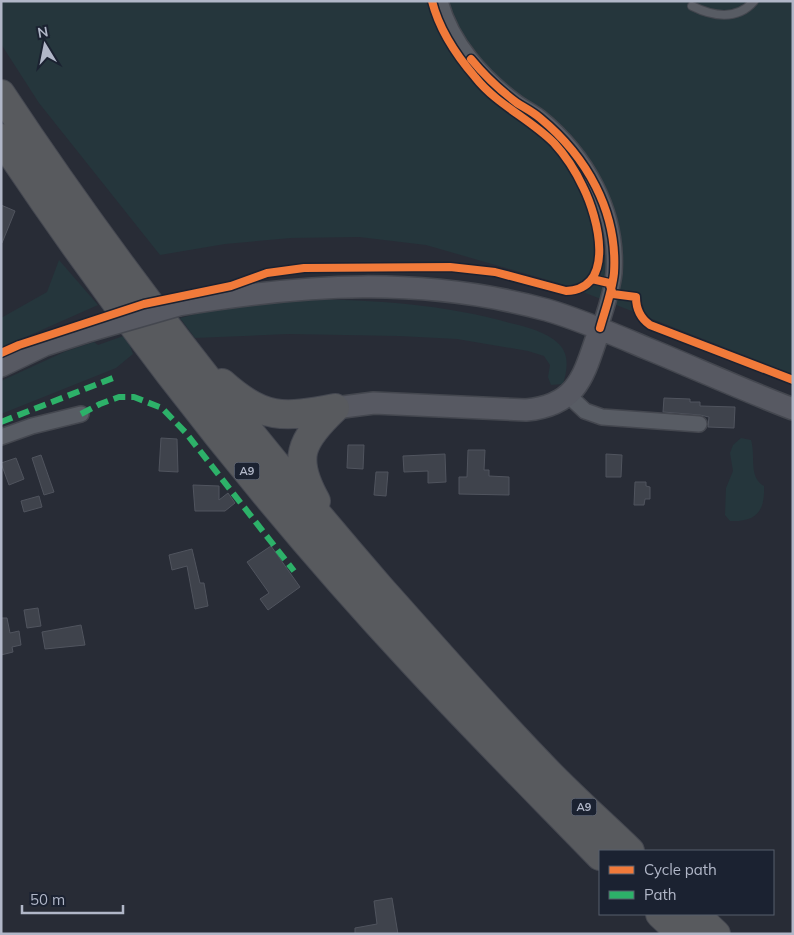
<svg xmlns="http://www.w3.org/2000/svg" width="794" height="935" font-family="Mulish,sans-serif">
  <rect width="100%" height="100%" fill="#282c36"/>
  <path fill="#25363c" d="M1,1H793V374L565,285L426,245L359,237L291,238L225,244L160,255L39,103L1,44Z
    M59,260L98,305L1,348V318L47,292Z
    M305,299C375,300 443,304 510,323C527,327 547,332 559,344C570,355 567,371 563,384L551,385L548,377L550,365L544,356L528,351L457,339L399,336L288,334L195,338L180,318L217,309Z
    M126,335L133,354L116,368L1,414V381L64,352L94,342L98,345Z
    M741,438L751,440C756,456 748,477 764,486C765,512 756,522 730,521L725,515L726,488L733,471L730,453L733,445Z"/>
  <path fill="#3f434c" stroke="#50545e" d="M1,205L15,211L2,243H1Z
    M664,398L690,399V402H700V406L735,407L734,428L708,427L709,417L700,415L663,412Z
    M161,438L177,439L178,472L159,471Z
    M348,445H364L363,469L347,468Z
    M468,450H485L484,470H489V476L509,477V495L459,494V477H467Z
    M445,454L446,482L428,483V471L404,472L403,456Z
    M606,454L622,455L621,477H606Z
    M41,455L54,492L44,495L32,458Z
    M16,458L24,479L9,485L1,463Z
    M376,472H388L386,496L374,495Z
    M635,482H646V486L650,487V499H645L644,505H634Z
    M193,485L219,486V500L228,493L235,503L225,511H195Z
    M39,496L42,507L24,512L21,501Z
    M271,546L300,587L268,610L260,599L269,593L247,562Z
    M192,549L200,583H204L208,606L195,609L187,566L172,570L169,555Z
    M38,608L41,626L27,628L24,610Z
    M1,618H7L10,633L19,631L21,645L12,647L13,652L1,655Z
    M81,625L85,645L45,649L42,632Z
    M392,898L398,934H355V928L377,924L374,901Z"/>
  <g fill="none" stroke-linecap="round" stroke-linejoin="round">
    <defs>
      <path id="lane" d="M692,6C712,16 737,21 754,1"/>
      <path id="street" d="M440,1C451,43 483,78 517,103C524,108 532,112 539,117C586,155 618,211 614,273C612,292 605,310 600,328
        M568,395L585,411L602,417L699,424
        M1,437L32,426L81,414"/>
      <path id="secondary" d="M179,305C305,284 422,276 547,310C581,320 613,334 646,348C695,368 743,390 793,409
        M1,366L45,345L85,332
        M335,408L374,403L526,410C580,405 584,373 600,328"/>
      <path id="highway" d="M1,94C116,268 245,432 381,589C433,647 484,706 538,762C567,793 599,821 630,851
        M1,138C123,321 264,502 414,663C475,729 538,792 600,856
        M222,383C263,420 283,418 335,408
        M316,501C292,458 300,441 335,408
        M660,914L681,934
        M695,914L716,934"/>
    </defs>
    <use href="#lane" stroke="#44474f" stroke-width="10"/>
    <use href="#street" stroke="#44474f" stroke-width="18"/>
    <use href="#secondary" stroke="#44474f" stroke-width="24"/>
    <use href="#highway" stroke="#454851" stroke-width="30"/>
    <use href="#lane" stroke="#585c64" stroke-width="8"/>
    <use href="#street" stroke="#585c64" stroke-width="15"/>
    <use href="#secondary" stroke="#575962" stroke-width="21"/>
    <use href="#highway" stroke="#585a5e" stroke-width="28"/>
    <defs>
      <path id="secondary-bridge" d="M85,332L179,305"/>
    </defs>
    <use href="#secondary-bridge" stroke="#44474f" stroke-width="24" stroke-linecap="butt"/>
    <use href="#secondary-bridge" stroke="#575962" stroke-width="21"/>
    <path stroke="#2db169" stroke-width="6" stroke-dasharray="12 6" stroke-linecap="butt" d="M81,414L100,404L119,397H134L162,408L186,433L294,571
      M1,422L118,376"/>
    <defs>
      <path id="cycleway" d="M471,59C484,75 500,90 517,103C525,108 533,112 540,118C586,156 618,211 614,273C612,292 605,310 600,328
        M592,279L609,283L613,294L636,297C636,309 640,318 650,325L793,380
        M1,353L19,345L144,304L231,286L267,273L304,268L450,267L495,272L566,291C617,289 598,217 583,187C576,172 565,155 554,143C529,118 497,105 475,77C456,55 439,29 432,1"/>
    </defs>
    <use href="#cycleway" stroke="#1b2231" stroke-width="11"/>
    <use href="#cycleway" stroke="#f17a3a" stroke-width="8"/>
  </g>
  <g text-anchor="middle" stroke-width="4.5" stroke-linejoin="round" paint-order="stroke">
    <g fill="#1b2231" stroke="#848a9b" stroke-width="1">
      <rect x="234.5" y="462.5" width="25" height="17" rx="4"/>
      <rect x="571.5" y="798.5" width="25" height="17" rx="4"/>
    </g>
    <g font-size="11" font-weight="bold" fill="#b1b7c8">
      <text x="247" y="475">A9</text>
      <text x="584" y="811">A9</text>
    </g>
  </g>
  <rect width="794" height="935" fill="none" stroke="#b1b7c8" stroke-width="5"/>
  <rect x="599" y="850" width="175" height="65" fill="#1b2231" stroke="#575e6d"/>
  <rect x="609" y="866" width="25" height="8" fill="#f17a3a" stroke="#575e6d"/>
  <text x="644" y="875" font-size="15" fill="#b1b7c8">Cycle path</text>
  <rect x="609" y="891" width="25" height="8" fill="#2db169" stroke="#575e6d"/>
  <text x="644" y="900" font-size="15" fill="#b1b7c8">Path</text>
  <g transform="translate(45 45) rotate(350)" stroke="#1b2231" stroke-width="4" paint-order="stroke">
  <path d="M0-4L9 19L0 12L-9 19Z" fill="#b1b7c8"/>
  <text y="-8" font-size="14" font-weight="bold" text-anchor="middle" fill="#b1b7c8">N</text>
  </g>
  <path d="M22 905v8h101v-8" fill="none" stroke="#b1b7c8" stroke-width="2.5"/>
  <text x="30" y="905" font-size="15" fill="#b1b7c8" stroke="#1b2231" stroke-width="4" paint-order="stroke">50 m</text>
</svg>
